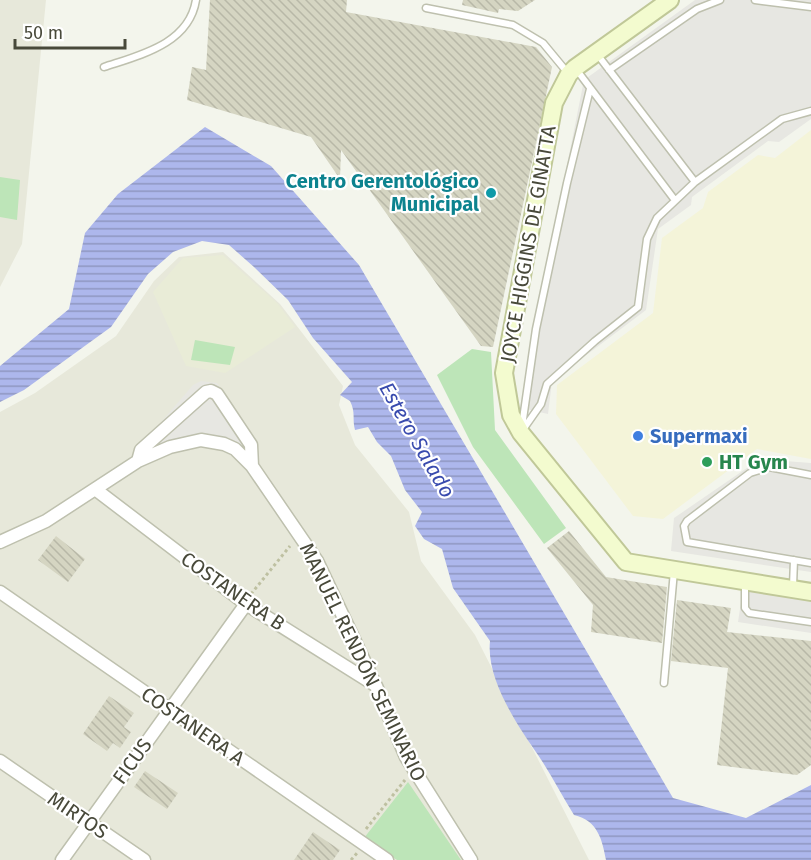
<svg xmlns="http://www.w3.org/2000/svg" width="811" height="860" font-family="'Fira Sans',sans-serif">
  <defs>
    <pattern id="water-rules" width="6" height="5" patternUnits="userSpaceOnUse" patternTransform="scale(1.5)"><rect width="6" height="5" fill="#adb7ec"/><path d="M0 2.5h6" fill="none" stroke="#8f97c0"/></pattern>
    <pattern id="building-back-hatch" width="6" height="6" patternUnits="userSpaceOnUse" patternTransform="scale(1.5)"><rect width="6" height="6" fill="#d5d5c2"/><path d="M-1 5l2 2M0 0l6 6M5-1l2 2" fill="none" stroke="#b8b8a7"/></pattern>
  </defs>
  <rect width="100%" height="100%" fill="#f3f5ec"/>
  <path fill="#e7e8da" d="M0,0H46L22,244L0,287Z
    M223,252L280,304L343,386L339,405L355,445L409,512L421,561L475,635L589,860H0V412L35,393L116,336L154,281L179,257Z"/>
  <path fill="#f4f4d9" d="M811,130V459L757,449L663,519L633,516L556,414L557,385L653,313L662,238L703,208L708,192L758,155L775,158Z"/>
  <path fill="#e9ecd7" d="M223,255L278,304L295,327L225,373L186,366L153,292L183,258Z"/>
  <path fill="#bde5b8" d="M0,177L20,180L17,220L0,217Z
    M195,340L235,347L230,365L191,360Z
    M472,349L491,352L495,430L566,528L544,544L473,447L437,375Z
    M408,782L461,860H397L364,838Z"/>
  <path fill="#e7e7e2" d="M695,0H811V119L779,142L768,141L692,197L691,205L658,229L646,310L552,381L548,414L526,409L528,361L584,80Z
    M201,381L217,383L254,438L235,451L210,442L153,455L144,442L193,385Z
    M760,459L811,463V572L671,551L674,518Z
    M743,589L811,599V633L738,622Z"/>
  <path fill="url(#water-rules)" d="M205,127L271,166L359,265L673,798L746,818L811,785V860H606C602,839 598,821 574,815C562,796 551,774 538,755C517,725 486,679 490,641L453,588L442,549L424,539L415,526L422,512L405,490L391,456L377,442L368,427L355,430C352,419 356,413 350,401L340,395L352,382L313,338L288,300L254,267L229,245L202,241L173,252L148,274L111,327L24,390L0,402V366L69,309L85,233L118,194Z"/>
  <path fill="url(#building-back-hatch)" d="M210,0H347L346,12L536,47L552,67L493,347L481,346L341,150L340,179L311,137L187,100L192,67L206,70Z
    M463,0H535L518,11L499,9L498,13L462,5Z
    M569,531L606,577L667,587L662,643L591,632L593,605L547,548Z
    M56,536L85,559L68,582L38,560Z
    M677,600L731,608L727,632L811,641V765L797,775L717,765L728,668L671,661Z
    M109,696L134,713L124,727L131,732L120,748L113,743L107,751L83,734Z
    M145,771L178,793L167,809L134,787Z
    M313,832L340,850L333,860H294Z"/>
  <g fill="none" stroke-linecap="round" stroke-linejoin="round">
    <defs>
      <path id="lane" d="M755,0L811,7
        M426,8L513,25L543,43L567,72
        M597,54L695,182
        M104,67C140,55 189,44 196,0
        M576,69L674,199
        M609,70L697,9L720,0
        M522,426L536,329L567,183L590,89
        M522,431L541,404L547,384L595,341L638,307L647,239L657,218L695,182L782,119L811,111
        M811,475L769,467L750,473L687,521L684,526L687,542L811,563
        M745,583V608L749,613L811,622
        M793,586L794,560
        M664,683L674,571"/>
      <path id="street" d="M138,461L141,450L206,392L211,391L217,394L251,445L252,466
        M95,489L246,604L375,685
        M0,542L46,521L138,461L170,447L201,440L224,444L235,449L252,466L317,561L376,686L406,757L471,860
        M0,592L387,860
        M0,761L144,860
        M62,860L246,604"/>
      <path id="secondary" d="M670,0L575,68L569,74L554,103L504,373L511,415L521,433L626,562L811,592"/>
    </defs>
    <use href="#lane" stroke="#bec0ae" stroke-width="9"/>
    <use href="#street" stroke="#bec0ae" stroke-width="15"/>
    <use href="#secondary" stroke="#c0c898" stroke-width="20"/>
    <path stroke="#bec0a1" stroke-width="3" stroke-dasharray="3 3" stroke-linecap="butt" d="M251,594L290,546
      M366,829L405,780
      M351,860L357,853"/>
    <use href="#lane" stroke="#fff" stroke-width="6"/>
    <use href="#street" stroke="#fff" stroke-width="12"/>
    <use href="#secondary" stroke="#f3fbcf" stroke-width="16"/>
  </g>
  <circle fill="#0f9aa8" stroke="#fff" stroke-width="2" cx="491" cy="193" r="6"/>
  <circle fill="#3f7fe0" stroke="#fff" stroke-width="2" cx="638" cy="436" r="6"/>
  <circle fill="#2e9e5b" stroke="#fff" stroke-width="2" cx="707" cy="462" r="6"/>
  <g text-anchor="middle" stroke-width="4.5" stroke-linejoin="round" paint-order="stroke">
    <g font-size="20" font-weight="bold" fill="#0d838f" stroke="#fff" text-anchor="end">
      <text x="479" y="188">Centro Gerentológico<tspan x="479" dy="23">Municipal</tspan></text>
    </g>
    <g font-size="20" fill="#48493a" stroke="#fff">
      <text transform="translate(528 244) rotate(-80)" y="7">JOYCE HIGGINS DE GINATTA</text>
      <text transform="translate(233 591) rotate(35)" y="7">COSTANERA B</text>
      <text transform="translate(363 662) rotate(64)" y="7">MANUEL RENDÓN SEMINARIO</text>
      <text transform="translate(193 726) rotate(35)" y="7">COSTANERA A</text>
      <text transform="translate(132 761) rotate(-54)" y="7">FICUS</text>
      <text transform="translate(78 815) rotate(34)" y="7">MIRTOS</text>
    </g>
    <g font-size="20" font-weight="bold" fill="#366cbe" stroke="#fff" text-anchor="start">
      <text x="650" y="443">Supermaxi</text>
    </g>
    <g font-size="20" font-weight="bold" fill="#27864d" stroke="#fff" text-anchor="start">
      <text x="719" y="469">HT Gym</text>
    </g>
    <g font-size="21" font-style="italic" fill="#394bae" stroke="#fff">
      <text transform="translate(417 440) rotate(60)" y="7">Estero Salado</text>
    </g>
  </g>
  <path d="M15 39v9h110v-9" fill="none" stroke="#48493a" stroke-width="3"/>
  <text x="24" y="39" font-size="18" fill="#48493a" stroke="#ffffff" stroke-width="4.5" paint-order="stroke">50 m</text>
</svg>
